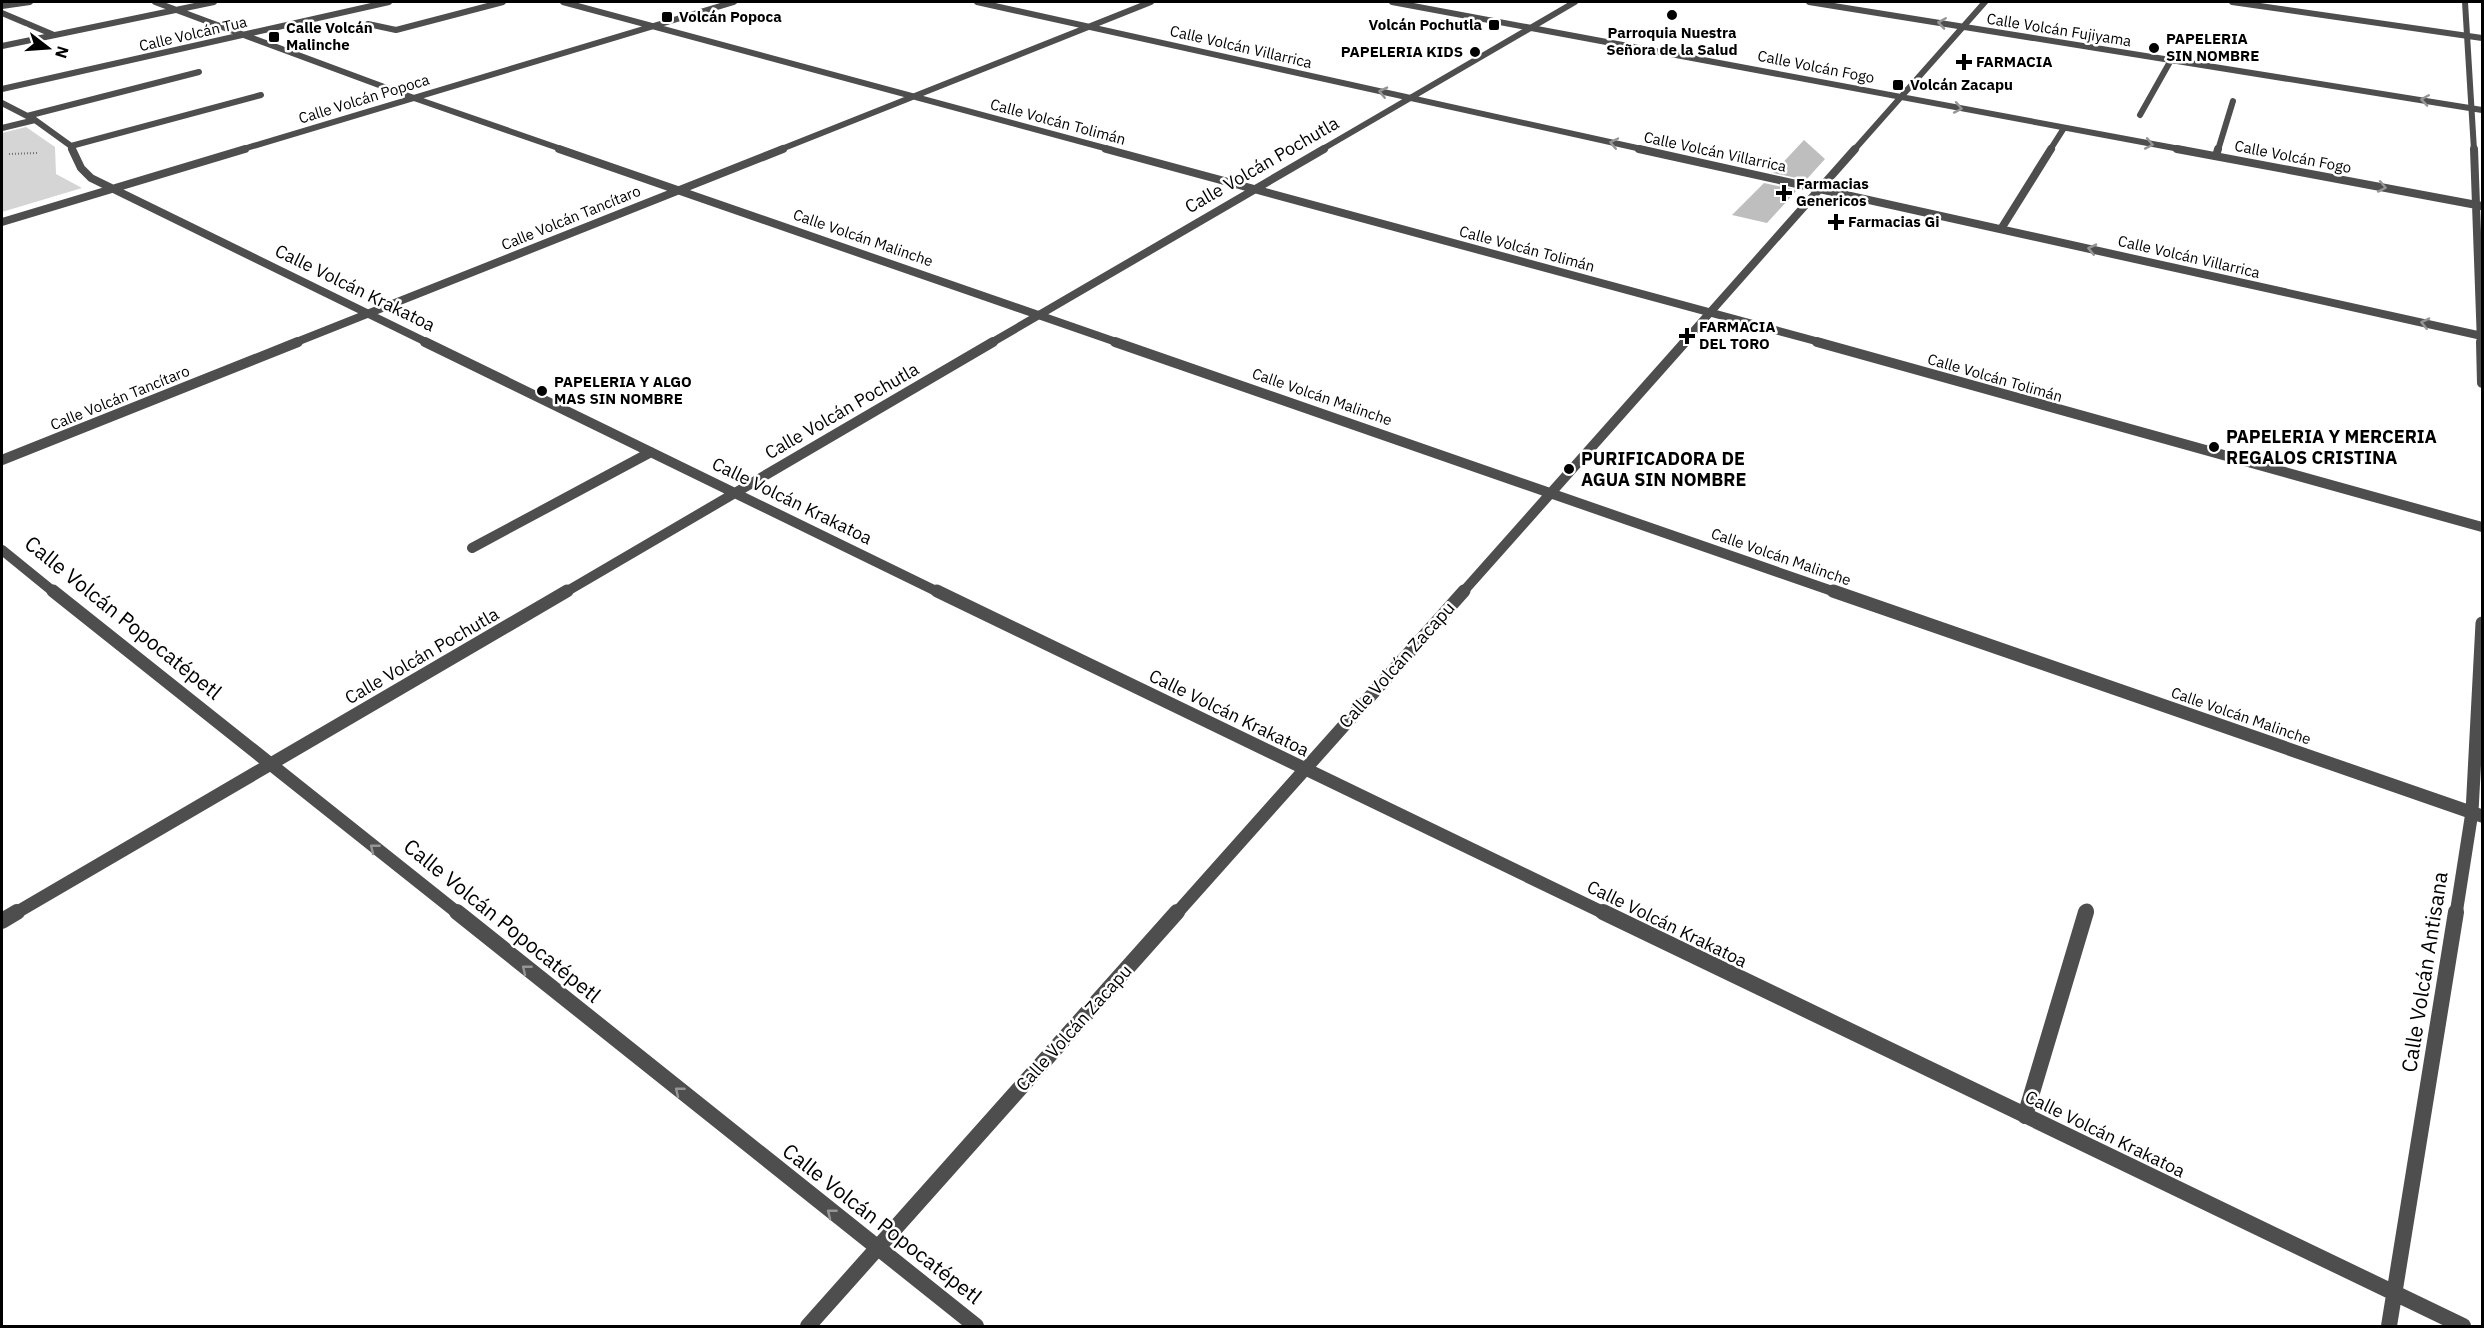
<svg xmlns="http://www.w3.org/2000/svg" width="2484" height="1328" font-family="'IBM Plex Sans',sans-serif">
  <rect width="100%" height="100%" fill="#fff"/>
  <path fill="#d5d5d5" d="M26,127L55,147L56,174L82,188L2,212V133Z"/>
  <path fill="#bebebe" d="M1804,140L1825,159L1806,180L1773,173Z
    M1764,183L1797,190L1767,223L1732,215Z"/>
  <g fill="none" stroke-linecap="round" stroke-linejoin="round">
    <path stroke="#707070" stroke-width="2" stroke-dasharray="1 2" stroke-linecap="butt" d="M9,154L37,153"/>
    <path stroke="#4e4e4e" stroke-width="6" d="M155,2L414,98L564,150
      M563,2L1112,150
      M977,2L1646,150
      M1392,2L2185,150
      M1809,2L2482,110
      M2232,2L2482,38
      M2465,2L2474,150
      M2,6L30,2
      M2,13L54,35
      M368,24L396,30L503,2
      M2,46L214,2
      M2,89L389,2
      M2,103L35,120L71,146L73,150
      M2140,115L2171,60
      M27,116L199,72
      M2,128L35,120
      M71,146L261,95
      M240,150L734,2
      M779,150L1151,2
      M1321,150L1575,2
      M1854,150L1985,2
      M2050,150L2064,128
      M2218,150L2233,101"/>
    <path stroke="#4e4e4e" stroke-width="8" d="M72,149L81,168L91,178L428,343
      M559,149L1119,343
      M1106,149L1823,343
      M1639,149L2482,336
      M2177,149L2482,206
      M2474,149L2481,343
      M2216,156L2218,149
      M2,222L245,149
      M2001,229L2051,149
      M294,343L783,149
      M991,343L1324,149
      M1683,343L1855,149"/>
    <path stroke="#4e4e4e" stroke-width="10" d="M425,342L940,593
      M1115,342L1838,593
      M1817,342L2482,527
      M2481,342L2482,383
      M2,460L298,342
      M472,548L651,452
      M2,550L55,593
      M564,593L993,342
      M1462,593L1685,342"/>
    <path stroke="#4e4e4e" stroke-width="13" d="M53,591L459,914
      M937,591L1606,914
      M1833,591L2482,816
      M14,914L567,591
      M1176,914L1464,591
      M2086,914L2087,910
      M2456,914L2472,812L2482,623"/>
    <path stroke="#4e4e4e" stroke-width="16" d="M457,912L976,1326
      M1603,912L2463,1326
      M2,921L17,912
      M2025,1116L2086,912
      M808,1326L1177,912
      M2389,1326L2456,912"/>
  </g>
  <defs><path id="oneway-chevron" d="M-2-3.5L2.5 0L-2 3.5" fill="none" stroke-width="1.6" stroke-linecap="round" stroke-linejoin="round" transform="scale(1.5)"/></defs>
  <g stroke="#959595">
    <use href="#oneway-chevron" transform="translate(1942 23) rotate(-171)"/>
    <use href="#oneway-chevron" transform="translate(1383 92) rotate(-167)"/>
    <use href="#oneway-chevron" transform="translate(2425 100) rotate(-171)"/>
    <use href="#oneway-chevron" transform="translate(1958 108) rotate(11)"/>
    <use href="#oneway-chevron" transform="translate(1614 143) rotate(-168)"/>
    <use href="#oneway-chevron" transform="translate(2149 144) rotate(11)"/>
    <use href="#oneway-chevron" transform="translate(2382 187) rotate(11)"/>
    <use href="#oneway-chevron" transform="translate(2092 249) rotate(-167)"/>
    <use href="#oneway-chevron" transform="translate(2425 323) rotate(-167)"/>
    <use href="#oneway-chevron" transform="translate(374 848) rotate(-141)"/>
    <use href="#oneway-chevron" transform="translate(526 969) rotate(-141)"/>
    <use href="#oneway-chevron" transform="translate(679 1091) rotate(-141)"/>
    <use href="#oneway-chevron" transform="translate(831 1213) rotate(-141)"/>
  </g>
  <g fill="#000" stroke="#fff" stroke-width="2">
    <circle cx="1672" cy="15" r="6"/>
    <rect x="661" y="11" width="12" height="12" rx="3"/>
    <rect x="1488" y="19" width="12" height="12" rx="3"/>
    <rect x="268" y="31" width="12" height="12" rx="3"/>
    <circle cx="2154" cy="48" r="6"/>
    <circle cx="1475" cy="52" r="6"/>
    <path d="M1961 53h6v6h6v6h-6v6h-6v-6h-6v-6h6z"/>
    <rect x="1892" y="79" width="12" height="12" rx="3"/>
    <path d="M1781 184h6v6h6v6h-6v6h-6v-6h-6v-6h6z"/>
    <path d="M1833 213h6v6h6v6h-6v6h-6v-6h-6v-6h6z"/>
    <path d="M1684 327h6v6h6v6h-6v6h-6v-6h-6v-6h6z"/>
    <circle cx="542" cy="391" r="6"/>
    <circle cx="2214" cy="447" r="6"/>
    <circle cx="1569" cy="469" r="6"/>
  </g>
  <g text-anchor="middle" stroke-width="5" stroke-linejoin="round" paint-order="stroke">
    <g font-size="15" font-weight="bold" fill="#000" stroke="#fff" text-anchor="start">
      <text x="679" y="22">Volcán Popoca</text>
      <text x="1482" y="30" text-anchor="end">Volcán Pochutla</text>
      <text x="286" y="33">Calle Volcán<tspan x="286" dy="17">Malinche</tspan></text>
      <text x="1672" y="38" text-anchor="middle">Parroquia Nuestra<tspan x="1672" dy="17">Señora de la Salud</tspan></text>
      <text x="2166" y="44">PAPELERIA<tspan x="2166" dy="17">SIN NOMBRE</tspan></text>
      <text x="1463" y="57" text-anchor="end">PAPELERIA KIDS</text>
      <text x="1976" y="67">FARMACIA</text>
      <text x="1910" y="90">Volcán Zacapu</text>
      <text x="1796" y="189">Farmacias<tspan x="1796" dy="17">Genericos</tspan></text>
      <text x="1848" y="227">Farmacias Gi</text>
      <text x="1699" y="332">FARMACIA<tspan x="1699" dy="17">DEL TORO</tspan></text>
      <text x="554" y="387">PAPELERIA Y ALGO<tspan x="554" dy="17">MAS SIN NOMBRE</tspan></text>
    </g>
    <g font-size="15" fill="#000" stroke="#fff">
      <text transform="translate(2059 30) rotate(9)" y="5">Calle Volcán Fujiyama</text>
      <text transform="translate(193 34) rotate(-13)" y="5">Calle Volcán Tua</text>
      <text transform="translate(1241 47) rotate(13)" y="5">Calle Volcán Villarrica</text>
      <text transform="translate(1816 67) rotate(11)" y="5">Calle Volcán Fogo</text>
      <text transform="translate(364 99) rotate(-17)" y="5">Calle Volcán Popoca</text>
      <text transform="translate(1058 122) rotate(15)" y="5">Calle Volcán Tolimán</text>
      <text transform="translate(1715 152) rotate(12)" y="5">Calle Volcán Villarrica</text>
      <text transform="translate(2293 157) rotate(11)" y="5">Calle Volcán Fogo</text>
      <text transform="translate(571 218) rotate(-22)" y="5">Calle Volcán Tancítaro</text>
      <text transform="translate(863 238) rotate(19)" y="5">Calle Volcán Malinche</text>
      <text transform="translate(1527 249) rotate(15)" y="5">Calle Volcán Tolimán</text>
      <text transform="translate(2189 257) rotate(13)" y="5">Calle Volcán Villarrica</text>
      <text transform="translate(1995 378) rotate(16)" y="5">Calle Volcán Tolimán</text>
      <text transform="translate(1322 397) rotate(19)" y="5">Calle Volcán Malinche</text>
      <text transform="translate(120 398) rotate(-22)" y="5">Calle Volcán Tancítaro</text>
      <text transform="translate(1781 557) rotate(19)" y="5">Calle Volcán Malinche</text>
      <text transform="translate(2241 716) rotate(19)" y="5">Calle Volcán Malinche</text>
    </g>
    <g font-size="18" fill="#000" stroke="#fff">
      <text transform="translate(1262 165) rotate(-30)" y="6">Calle Volcán Pochutla</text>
      <text transform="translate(355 288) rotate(26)" y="6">Calle Volcán Krakatoa</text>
      <text transform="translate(842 411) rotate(-30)" y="6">Calle Volcán Pochutla</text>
      <text transform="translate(792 501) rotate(26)" y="6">Calle Volcán Krakatoa</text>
      <text transform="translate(422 656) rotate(-30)" y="6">Calle Volcán Pochutla</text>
      <text transform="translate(1397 665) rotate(-48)" y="6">Calle Volcán Zacapu</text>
      <text transform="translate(1229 713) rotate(26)" y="6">Calle Volcán Krakatoa</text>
      <text transform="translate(1667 924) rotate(26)" y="6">Calle Volcán Krakatoa</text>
      <text transform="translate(1074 1028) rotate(-48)" y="6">Calle Volcán Zacapu</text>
      <text transform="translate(2105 1134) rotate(26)" y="6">Calle Volcán Krakatoa</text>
    </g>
    <g font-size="18" font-weight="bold" fill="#000" stroke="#fff" text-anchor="start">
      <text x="2226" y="443">PAPELERIA Y MERCERIA<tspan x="2226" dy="21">REGALOS CRISTINA</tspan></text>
      <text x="1581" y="465">PURIFICADORA DE<tspan x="1581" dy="21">AGUA SIN NOMBRE</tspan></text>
    </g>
    <g font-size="21" fill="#000" stroke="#fff">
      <text transform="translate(123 618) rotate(39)" y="7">Calle Volcán Popocatépetl</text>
      <text transform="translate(502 921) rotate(39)" y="7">Calle Volcán Popocatépetl</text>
      <text transform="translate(2425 972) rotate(-81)" y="7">Calle Volcán Antisana</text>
      <text transform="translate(882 1224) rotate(38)" y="7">Calle Volcán Popocatépetl</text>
    </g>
  </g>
  <rect width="2484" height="1328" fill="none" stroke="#000000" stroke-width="6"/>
  <g transform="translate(48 48) rotate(107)" stroke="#ffffff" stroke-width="4.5" paint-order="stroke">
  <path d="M0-4.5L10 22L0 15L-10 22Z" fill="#000000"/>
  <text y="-9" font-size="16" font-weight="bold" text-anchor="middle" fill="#000000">N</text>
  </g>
</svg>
